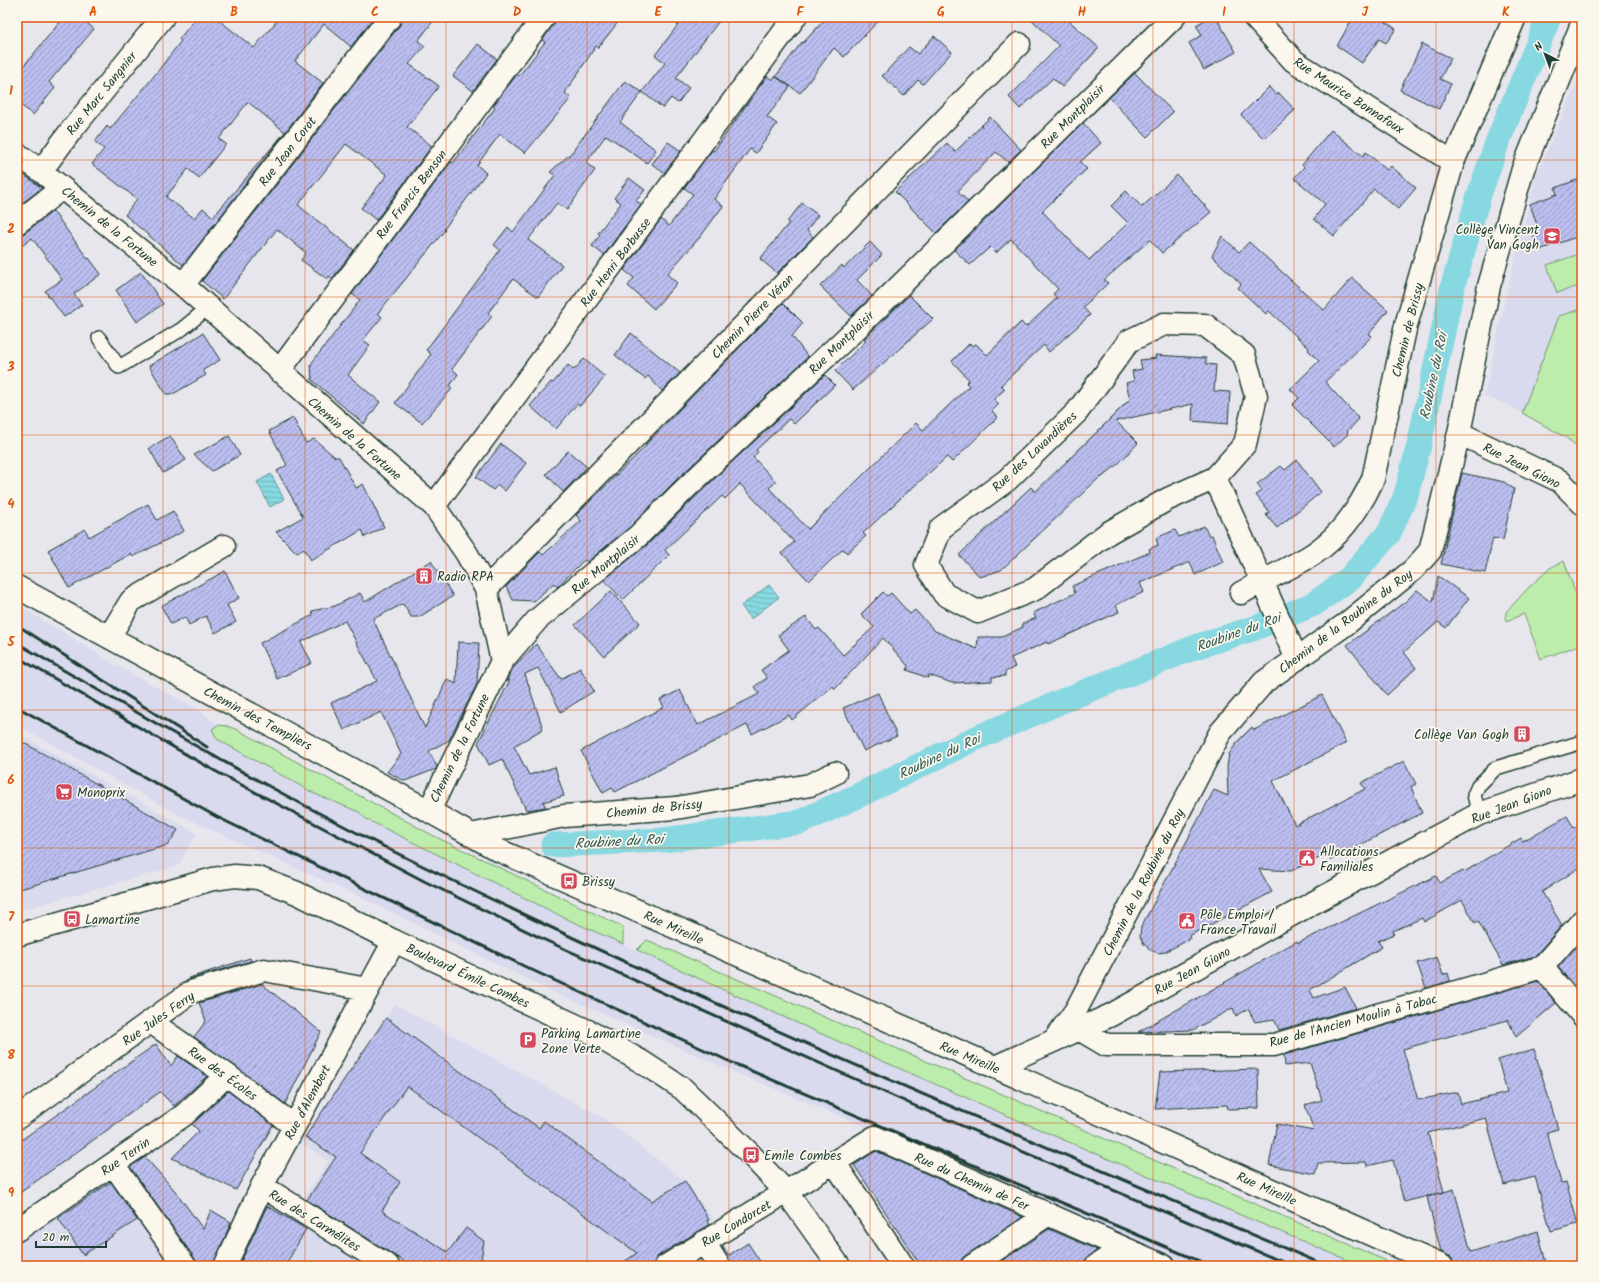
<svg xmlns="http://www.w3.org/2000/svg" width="1599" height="1283" font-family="Kalam,sans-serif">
  <defs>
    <pattern id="water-rules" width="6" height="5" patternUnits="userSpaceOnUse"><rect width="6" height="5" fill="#87d8e0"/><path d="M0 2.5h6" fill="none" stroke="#74bac1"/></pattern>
    <pattern id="building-hatch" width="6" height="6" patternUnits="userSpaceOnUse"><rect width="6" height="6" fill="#bbbeef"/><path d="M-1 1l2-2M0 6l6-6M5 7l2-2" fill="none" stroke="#979cc2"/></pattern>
  </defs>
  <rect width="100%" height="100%" fill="#e8e6ed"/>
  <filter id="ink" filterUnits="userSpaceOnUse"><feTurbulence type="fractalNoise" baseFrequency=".025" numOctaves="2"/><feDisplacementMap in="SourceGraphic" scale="8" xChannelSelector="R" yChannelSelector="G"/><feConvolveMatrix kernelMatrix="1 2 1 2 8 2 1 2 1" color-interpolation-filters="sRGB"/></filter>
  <g filter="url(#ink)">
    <path fill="#dadaee" d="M1582,71V447L1566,434L1509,406L1484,396L1506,295L1536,176Z
      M17,604L116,665L201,711L218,725L212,729L315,794L359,812L366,819L474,873L569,920L936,1085L1362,1266H1189L1060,1209L732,1071L551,991L364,899L175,813L17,725Z
      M17,733L197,833L178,866L17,911Z
      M395,1004L607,1120L685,1181L713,1219L639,1266H406L304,1198L328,1161L300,1142Z
      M115,1175L177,1266H17V1241Z
      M266,1203L307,1226L373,1266H241L249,1252L242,1246Z"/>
    <path fill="#bcedac" stroke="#6e9570" d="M1579,254L1582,263V285L1557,293L1547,265Z
      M1582,309V450L1565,437L1522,413L1559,316Z
      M1564,561L1582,610V644L1541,659L1524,614L1506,621V612L1529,587L1550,568Z
      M218,725L227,726L238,730L434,836L623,927V944L569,920L366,819L359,812L315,794L217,739L212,729Z
      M647,940L1398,1266H1362C1118,1164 876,1061 637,950Z"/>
    <path fill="url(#water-rules)" stroke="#5d9a9b" d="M271,474L284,499L270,507L257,482Z
      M769,585L779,597L751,619L741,606Z"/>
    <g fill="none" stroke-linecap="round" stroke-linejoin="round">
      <path stroke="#87d8e0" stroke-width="25" d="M553,845L663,840L800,822L853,798L974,739L1062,701L1198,646L1255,628L1314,604L1350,578L1389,533L1406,495L1419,445L1452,289L1478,198L1497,143L1549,17"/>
    </g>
    <path fill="url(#building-hatch)" stroke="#1f3d34" fill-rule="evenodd" d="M64,17H80L94,29L49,82L55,88L33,115L17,102V74Z
      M197,17H215L254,48L280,17H374L351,47L324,24L295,61L323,83L183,265L125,215L137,199L92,164L104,149L95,142L107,126L110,129L150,81L181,41L179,39ZM248,102L285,132L213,217L203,208L194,218L166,197L188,169L199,178L226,144L219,139Z
      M402,17H436L418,41L425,46L409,64L439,86L407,127L432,146L376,220L361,208L387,175L346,144L298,205L354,250L332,279L329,276L327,279L301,260L306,253L277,229L223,299L202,281L400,25Z
      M556,17H622L598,48L596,46L565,93L571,98L525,153L500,134L477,165L486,173L444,229L445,230L378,313L382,317L363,340L370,345L348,375L380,402L364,424L312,380L311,364L360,300L352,294L451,162L453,163L495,108L493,106L517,74L519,76L545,42L542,40L554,24Z
      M684,17H722L676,78L689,88L678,103L671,98L663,108L642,92L665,63L655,55Z
      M827,17H882L844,57L834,48L800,93L776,76L802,42L803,43Z
      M1029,17H1065L1099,48L1062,87L1053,78L1020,109L1009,97L1059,46Z
      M1211,17H1216L1236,52L1204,70L1189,43L1202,35L1196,25Z
      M1353,17H1379L1396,29L1386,43L1379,39L1362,63L1337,46Z
      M934,36L952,52L923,84L918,80L904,96L882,76L909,47L918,54Z
      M478,44L497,59L473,91L453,76Z
      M1422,44L1451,58L1440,79L1451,84L1439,109L1400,90Z
      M1135,73L1173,112L1147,137L1109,98Z
      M767,76L772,80L775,76L790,87L767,117L777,124L756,153L750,149L714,199L723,206L701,236L667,274L677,283L654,309L628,286L634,278L624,270L661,219L669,226L693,194L684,188L712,150L714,151Z
      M625,81L642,92L620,122L656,150L647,163L606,135L586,163L595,170L567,210L557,203L528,240L562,265L538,297L513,279L488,313L492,316L452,369L458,374L450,386L452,389L422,423L395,403L431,354L426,350L500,250L494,245L508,227L513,232L555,175L550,172L572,152Z
      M1269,87L1276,95L1279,93L1295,110L1264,139L1241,115Z
      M990,117L1021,150L1008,162L996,152L958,191L968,202L936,233L895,192L947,143L955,152Z
      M1083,123L1101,143L1080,162L1087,169L1042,211L1089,260L1128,223L1111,206L1126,191L1142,207L1177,175L1211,212L1162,253L1150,240L1104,280L1108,283L1083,307L1090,315L1049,352L1044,345L1001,385L1005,389L994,399L999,404L992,411L998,417L952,462L947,457L902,497L863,533L866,536L847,553L843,549L809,581L782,553L794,542L740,484L725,499L722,496L665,550L669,555L623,600L604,580L647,545L694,498L825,375L835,385L794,424L789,419L756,450L758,452L753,457L776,482L769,488L808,529L916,423L923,430L969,386L966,383L969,380L952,361L970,343L972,346L976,344L987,355L1021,322L1026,327L1057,298L1053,294L1058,289L1011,239L996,253L990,247L970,265L954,250Z
      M1331,130L1363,156L1366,152L1387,170L1391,166L1416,188L1398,209L1374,189L1334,236L1314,219L1325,204L1294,178L1304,167L1302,165Z
      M668,142L681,151L664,173L652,164Z
      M17,170L42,188L17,207Z
      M629,178L645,190L636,201L641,204L604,255L592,246L600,235L598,233L621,203L614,198Z
      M1582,178V235L1539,250L1531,231L1538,228L1530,204L1557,194L1555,188Z
      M802,203L818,215L807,230L813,237L777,273L760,259L789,223L787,222Z
      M53,211L88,259L89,258L101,274L74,294L82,305L64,317L45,291L62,280L54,268L32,238L17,250V235L25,233Z
      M1222,236L1239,252L1249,242L1324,310L1352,278L1388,310L1369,334L1372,336L1325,382L1359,419L1347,432L1348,434L1334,447L1292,405L1299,398L1290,389L1319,361L1308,350L1309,348L1269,311L1266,314L1238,288L1241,284L1212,256Z
      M870,242L882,255L857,280L872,296L851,316L820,286L842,265L844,268Z
      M141,272L163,304L137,322L116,290Z
      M909,295L933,319L853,390L835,371L866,341L864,339Z
      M783,303L803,323L792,336L808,357L676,480L630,527L587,562L585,560L583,561L557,587L554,583L534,601L513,600L506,587L540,552L543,555L581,521L576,515L646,446L645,445Z
      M203,333L220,360L203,370L206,375L173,394H166L149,366Z
      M631,333L680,373L662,391L648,376L645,379L615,355Z
      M1155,355L1206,358V364L1216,365L1214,391L1230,392L1228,424L1192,421L1193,404L1116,421L1138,443L1119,463L1101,478L1100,477L1001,570L980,577L959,555L1031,487L1035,492L1103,426L1130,399L1126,383L1134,381L1132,371L1142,369L1140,360L1156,358Z
      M584,359L605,377L580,406L577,404L556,429L530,406L551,382L553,383L568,365L574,370Z
      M293,418L306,443L314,439L335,457H339L356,488L363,484L384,527L365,537L362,530L311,560L304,549L297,553L276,532L303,517L277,471L287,465L269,431Z
      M170,436L186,460L163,473L149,448Z
      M229,436L240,455L212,471L194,455Z
      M501,444L526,463L505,491L498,485L493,490L476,477Z
      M568,451L587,467L563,492L546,474Z
      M1297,460L1321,492L1277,528L1266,515L1269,512L1256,495L1262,491L1257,484L1281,466L1285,470Z
      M1462,473L1504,482L1514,489L1503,540L1493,538L1485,573L1441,564Z
      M148,504L157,520L173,511L184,531L133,557L131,554L69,588L48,550L85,529L89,537Z
      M1204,526L1209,536L1212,535L1223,562L1195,575L1190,562L1140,583L1144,592L1116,605L1119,612L1048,644L1047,642L1011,658L1015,667L1005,672V676L992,677V681L952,683L929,675L928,678L907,670L908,666L883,638L835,689L833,686L792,720L789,715L752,734L747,725L615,792L612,788L603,793L581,751L664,707L660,700L680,690L698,725L759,694L755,686L767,678L761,670L789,650L778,635L806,617L816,630L819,628L843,655L874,627L861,614L883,592L887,596L891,593L910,614L915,610L935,631L977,649L978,637H1002L1023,627L1022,624L1036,618L1033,613L1075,593L1072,586L1150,552L1149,549L1158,545L1156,538L1175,530L1179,537Z
      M431,561L453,596L419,617H411L403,604L373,619L425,728L447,679L456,684L458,642L479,643L477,684L449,740L429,751L437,767L436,769L405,781L387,772L401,754L381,712L344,730L331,703L377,681L345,621L301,642L312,663L277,679L260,643L313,615L312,611L335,606L360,593L365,602Z
      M225,571L239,598L227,605L236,622L215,633L206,616L189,625L185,617L171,624L161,606Z
      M1438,576L1469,598L1446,628L1438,622L1404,652L1416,668L1387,695L1347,645L1405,602L1417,590L1433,602Z
      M611,591L640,623L604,656L575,625Z
      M536,644L561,679L580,668L594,691L561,712L538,668L525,674L543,729L514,746L529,775L555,767L564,796L543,802L546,807L526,810L502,759L489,765L478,743L510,680L506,682L513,668Z
      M878,693L897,736L864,751L843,708Z
      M1322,695L1346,743L1273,781L1295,825L1365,789L1361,783L1404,761L1416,784L1411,787L1422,813L1331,860L1328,854L1291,871L1259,869L1272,892L1189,936L1190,939L1165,952L1158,953L1150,950L1143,943L1140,936L1141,927L1214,790L1228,796L1227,767L1229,754L1239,740L1252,727L1254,730Z
      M17,739L42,753L178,830L168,845L17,890Z
      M1567,816L1574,828L1582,823V866L1542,892L1562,925L1535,956L1503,965L1478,921L1475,923L1462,900L1424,922L1422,918L1393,931L1394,934L1378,941L1382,947L1310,990L1314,998L1345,987L1356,1008L1279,1030L1274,1019L1255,1022L1248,1009L1236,1016L1233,1008L1193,1030L1138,1032L1297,941L1298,943L1436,876L1440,883L1463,871L1464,872L1521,838L1523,841Z
      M1582,940V980L1574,986L1558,967Z
      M1437,957L1443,975L1448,973L1450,981L1426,988L1417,963Z
      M250,958L251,961L189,979V978Z
      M1538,981L1556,1003L1516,1037L1508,1020L1403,1049L1418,1100L1458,1092L1461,1104L1507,1093L1498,1060L1534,1049L1558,1129L1547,1132L1561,1183L1566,1182L1578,1224L1551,1231L1535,1177L1504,1185L1486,1118L1428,1133L1444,1192L1404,1202L1393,1160L1367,1166L1366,1162L1318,1163L1315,1174L1269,1165L1277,1124L1314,1131L1305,1105L1322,1100L1310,1063L1285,1066L1284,1055Z
      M262,984L321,1032L285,1104L194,1037L206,1021L199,1003Z
      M386,1018L539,1128L544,1121L652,1201L685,1181L709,1220L707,1221L709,1225L659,1255L655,1260L654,1266H618L637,1253L407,1086L360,1153L400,1182L382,1211L448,1252L466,1228L484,1241L480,1266H411L307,1200L336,1157L305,1137Z
      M156,1044L171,1066L178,1056L207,1076L174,1106L160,1092L17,1195V1143Z
      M1258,1069L1259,1108L1228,1109L1227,1105L1155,1109L1160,1072Z
      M228,1091L273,1125L236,1190L172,1158L199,1131L192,1124Z
      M876,1151L1023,1217L965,1256L961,1260L960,1266H921L854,1165Z
      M145,1157L176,1192L203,1229L211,1210L231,1222L213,1266H197L195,1259L130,1167Z
      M111,1182L137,1220L83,1255L58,1218Z
      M1454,1189L1471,1252L1538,1231L1546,1263L1534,1266H1454L1450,1257H1451L1441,1252L1427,1197Z
      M267,1206L306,1229L285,1266H239Z
      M1049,1229L1097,1250L1085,1260L1084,1266H994Z
      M748,1243L763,1266H731L722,1246H723L729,1255Z"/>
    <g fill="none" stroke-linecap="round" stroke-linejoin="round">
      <defs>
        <path id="lane" d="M99,338L119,367L182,329L209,307
          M1479,814L1474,795L1478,786L1496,768L1582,742"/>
        <path id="street" d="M1254,17L1294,61L1453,162
          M17,154L41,171L183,285L434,506L467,554L486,589L502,661L429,811
          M41,171L70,132L163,17
          M17,223L62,188
          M183,285L390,17
          M1164,324L1205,325L1244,355L1256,396L1245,444L1215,478L1168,499L1108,533L1035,589L978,612L944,594L926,565L941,528L1007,480L1077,412L1129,341Z
          M279,371L544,17
          M1459,433L1560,481L1582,503
          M1215,478L1297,659
          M434,506L795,17
          M17,587L429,811L498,850L995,1067L1442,1266
          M486,589L1019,44
          M1241,593C1263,581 1285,570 1307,558C1337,540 1359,510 1373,479L1406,325L1453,162L1515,17
          M109,637L131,601L224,546
          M502,661L537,620L638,536L685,489L859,326L1174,17
          M471,835L564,816L676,808L810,785L835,773
          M1542,967L1582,1015
          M151,1022L227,1075L294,1126
          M1079,1029L1106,1045H1274L1542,967L1582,921
          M1055,1039L1076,1010L1220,733L1264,682L1346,624L1413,570L1430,551L1459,433L1489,286L1523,169L1582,24
          M995,1067L1111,1015L1320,899L1479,814L1582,779
          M17,1118L191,992L264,970L367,989
          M834,1162L903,1266
          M113,1164L185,1266
          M262,1186L388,1266
          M17,1230L184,1115L227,1075
          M704,1242L719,1266
          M225,1266L262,1186L394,941
          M666,1266L875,1137L1164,1266
          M972,1266L1047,1215
          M1096,1266L1123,1248"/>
        <path id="secondary" d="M17,935L213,879L235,876L258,878L297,893L394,941L590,1032L642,1062L683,1089L751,1155L787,1193L839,1266"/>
      </defs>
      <use href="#lane" stroke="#1f3d34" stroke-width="16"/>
      <use href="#street" stroke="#1f3d34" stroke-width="25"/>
      <use href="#secondary" stroke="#1f3d34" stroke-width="25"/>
      <use href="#lane" stroke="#fbf7ec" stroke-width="13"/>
      <use href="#street" stroke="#fbf7ec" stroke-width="22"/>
      <use href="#secondary" stroke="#fbf7ec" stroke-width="22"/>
      <path stroke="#1f3d34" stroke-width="3" d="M17,625L207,747
        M17,643C154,723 291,802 433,871C726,1014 1027,1139 1327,1266
        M17,657L215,771L424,881L547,941L913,1105L1292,1266
        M17,707L217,817L532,970L735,1064L1211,1266"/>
    </g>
  </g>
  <path fill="none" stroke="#de580e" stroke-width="1" stroke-opacity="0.55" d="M163,17V1266M305,17V1266M446,17V1266M587,17V1266M729,17V1266M870,17V1266M1012,17V1266M1153,17V1266M1294,17V1266M1436,17V1266M17,160H1582M17,297H1582M17,435H1582M17,573H1582M17,710H1582M17,848H1582M17,986H1582M17,1123H1582"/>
  <defs>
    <symbol id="school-square" viewBox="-11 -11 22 22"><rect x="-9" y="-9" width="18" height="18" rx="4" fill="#d1495b" stroke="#fbf7ec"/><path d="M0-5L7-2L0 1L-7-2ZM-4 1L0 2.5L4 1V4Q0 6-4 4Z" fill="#fff"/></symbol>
    <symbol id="building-square" viewBox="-11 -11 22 22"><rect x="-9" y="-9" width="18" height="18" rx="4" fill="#d1495b" stroke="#fbf7ec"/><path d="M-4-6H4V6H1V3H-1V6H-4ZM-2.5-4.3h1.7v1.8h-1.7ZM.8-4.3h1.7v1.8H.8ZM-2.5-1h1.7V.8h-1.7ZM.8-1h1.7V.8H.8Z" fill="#fff"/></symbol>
    <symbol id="supermarket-square" viewBox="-11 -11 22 22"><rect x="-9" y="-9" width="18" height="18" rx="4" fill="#d1495b" stroke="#fbf7ec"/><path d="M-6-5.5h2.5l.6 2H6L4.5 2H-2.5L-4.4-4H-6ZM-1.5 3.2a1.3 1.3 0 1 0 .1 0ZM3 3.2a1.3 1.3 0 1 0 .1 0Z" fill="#fff"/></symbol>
    <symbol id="civic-square" viewBox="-11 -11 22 22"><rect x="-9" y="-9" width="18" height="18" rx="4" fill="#d1495b" stroke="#fbf7ec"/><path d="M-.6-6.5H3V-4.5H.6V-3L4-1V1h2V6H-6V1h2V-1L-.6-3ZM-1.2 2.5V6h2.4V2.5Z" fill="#fff"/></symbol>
    <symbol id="bus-square" viewBox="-11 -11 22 22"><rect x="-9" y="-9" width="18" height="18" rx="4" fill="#d1495b" stroke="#fbf7ec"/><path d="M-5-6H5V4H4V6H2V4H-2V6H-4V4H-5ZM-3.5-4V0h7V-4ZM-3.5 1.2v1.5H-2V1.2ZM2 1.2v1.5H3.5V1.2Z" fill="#fff"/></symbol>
    <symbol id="parking-square" viewBox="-11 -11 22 22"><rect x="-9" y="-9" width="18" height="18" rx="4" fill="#d1495b" stroke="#fbf7ec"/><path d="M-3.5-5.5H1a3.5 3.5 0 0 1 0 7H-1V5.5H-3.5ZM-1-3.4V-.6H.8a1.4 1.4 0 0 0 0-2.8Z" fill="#fff"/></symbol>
  </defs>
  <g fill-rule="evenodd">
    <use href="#school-square" x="1542" y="226" width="20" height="20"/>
    <use href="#building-square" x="414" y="566" width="20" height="20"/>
    <use href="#building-square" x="1512" y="724" width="20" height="20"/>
    <use href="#supermarket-square" x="54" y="782" width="20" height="20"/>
    <use href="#civic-square" x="1297" y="848" width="20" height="20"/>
    <use href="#bus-square" x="559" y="871" width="20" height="20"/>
    <use href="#bus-square" x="62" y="909" width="20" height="20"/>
    <use href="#civic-square" x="1177" y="911" width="20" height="20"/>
    <use href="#parking-square" x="518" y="1030" width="20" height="20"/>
    <use href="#bus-square" x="741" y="1145" width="20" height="20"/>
  </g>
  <g text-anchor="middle" stroke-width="3.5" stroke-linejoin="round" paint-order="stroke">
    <g font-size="13" fill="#1f3d34" stroke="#fbf7ec">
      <text transform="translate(101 93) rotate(-51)" y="5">Rue Marc Sangnier</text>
      <text transform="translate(1349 95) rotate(33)" y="5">Rue Maurice Bonnafoux</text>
      <text transform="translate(1072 116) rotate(-45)" y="5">Rue Montplaisir</text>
      <text transform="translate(287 151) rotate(-52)" y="5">Rue Jean Corot</text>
      <text transform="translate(411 194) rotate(-53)" y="5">Rue Francis Benson</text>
      <text transform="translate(110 226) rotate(39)" y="5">Chemin de la Fortune</text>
      <text transform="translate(615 262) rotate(-53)" y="5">Rue Henri Barbusse</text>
      <text transform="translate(752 316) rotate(-46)" y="5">Chemin Pierre Véran</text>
      <text transform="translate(1407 330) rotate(-76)" y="5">Chemin de Brissy</text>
      <text transform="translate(841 342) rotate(-44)" y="5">Rue Montplaisir</text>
      <text transform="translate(355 438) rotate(41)" y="5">Chemin de la Fortune</text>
      <text transform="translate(1034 451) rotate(-43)" y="5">Rue des Lavandières</text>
      <text transform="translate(1522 465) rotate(27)" y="5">Rue Jean Giono</text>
      <text transform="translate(605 564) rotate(-40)" y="5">Rue Montplaisir</text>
      <text transform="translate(1345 621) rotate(-37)" y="5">Chemin de la Roubine du Roy</text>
      <text transform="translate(258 718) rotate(28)" y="5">Chemin des Templiers</text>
      <text transform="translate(459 748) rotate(-64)" y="5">Chemin de la Fortune</text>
      <text transform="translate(1511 804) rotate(-21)" y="5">Rue Jean Giono</text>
      <text transform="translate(654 808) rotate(-6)" y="5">Chemin de Brissy</text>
      <text transform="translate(1143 882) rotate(-63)" y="5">Chemin de la Roubine du Roy</text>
      <text transform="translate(674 927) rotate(24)" y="5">Rue Mireille</text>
      <text transform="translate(1192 970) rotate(-29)" y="5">Rue Jean Giono</text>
      <text transform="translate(468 975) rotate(25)" y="5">Boulevard Émile Combes</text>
      <text transform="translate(158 1018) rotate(-35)" y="5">Rue Jules Ferry</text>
      <text transform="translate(1353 1020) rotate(-15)" y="5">Rue de l'Ancien Moulin à Tabac</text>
      <text transform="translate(970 1057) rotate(23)" y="5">Rue Mireille</text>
      <text transform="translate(223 1073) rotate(36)" y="5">Rue des Écoles</text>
      <text transform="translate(307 1102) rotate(-62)" y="5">Rue d'Alembert</text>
      <text transform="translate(125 1156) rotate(-35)" y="5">Rue Terrin</text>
      <text transform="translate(972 1181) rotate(24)" y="5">Rue du Chemin de Fer</text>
      <text transform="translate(1267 1188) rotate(24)" y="5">Rue Mireille</text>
      <text transform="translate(315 1220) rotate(32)" y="5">Rue des Carmélites</text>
      <text transform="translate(736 1223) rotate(-31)" y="5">Rue Condorcet</text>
    </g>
    <g font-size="13" fill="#1f3d34" stroke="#fbf7ec" text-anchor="start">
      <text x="1539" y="234" text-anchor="end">Collège Vincent<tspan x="1539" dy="15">Van Gogh</tspan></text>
      <text x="437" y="581">Radio RPA</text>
      <text x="1509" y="739" text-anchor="end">Collège Van Gogh</text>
      <text x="77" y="797">Monoprix</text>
      <text x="1320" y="856">Allocations<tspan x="1320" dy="15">Familiales</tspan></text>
      <text x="582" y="886">Brissy</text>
      <text x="1200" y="919">Pôle Emploi /<tspan x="1200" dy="15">France Travail</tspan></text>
      <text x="85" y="924">Lamartine</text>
      <text x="541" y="1038">Parking Lamartine<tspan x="541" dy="15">Zone Verte</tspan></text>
      <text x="764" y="1160">Emile Combes</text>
    </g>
    <g font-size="14" font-style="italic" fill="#345c56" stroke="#fbf7ec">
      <text transform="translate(1433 376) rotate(-78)" y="5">Roubine du Roi</text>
      <text transform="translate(1238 632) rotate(-20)" y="5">Roubine du Roi</text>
      <text transform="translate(939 756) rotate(-25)" y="5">Roubine du Roi</text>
      <text transform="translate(619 841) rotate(-3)" y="5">Roubine du Roi</text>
    </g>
  </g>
  <rect width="1599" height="1283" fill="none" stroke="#fbf7ec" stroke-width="44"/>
  <g transform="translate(1545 54) rotate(318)" stroke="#fbf7ec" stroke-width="3" paint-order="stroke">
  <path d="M0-3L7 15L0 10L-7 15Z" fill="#1f3d34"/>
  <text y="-6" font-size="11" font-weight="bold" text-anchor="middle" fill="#1f3d34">N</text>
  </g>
  <path d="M36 1241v6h70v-6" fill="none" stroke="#1f3d34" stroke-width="2"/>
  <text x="42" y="1241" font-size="12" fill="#1f3d34" stroke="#fbf7ec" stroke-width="3" paint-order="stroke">20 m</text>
  <rect x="22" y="22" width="1555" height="1239" fill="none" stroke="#de580e" stroke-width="1.5"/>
  <g font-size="13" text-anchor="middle" font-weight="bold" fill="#de580e">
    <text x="93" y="16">A</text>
    <text x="234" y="16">B</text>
    <text x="375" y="16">C</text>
    <text x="517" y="16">D</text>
    <text x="658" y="16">E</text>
    <text x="800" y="16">F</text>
    <text x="941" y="16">G</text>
    <text x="1082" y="16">H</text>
    <text x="1224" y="16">I</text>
    <text x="1365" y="16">J</text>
    <text x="1506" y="16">K</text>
    <text x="11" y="95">1</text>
    <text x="11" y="233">2</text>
    <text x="11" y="371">3</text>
    <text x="11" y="508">4</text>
    <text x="11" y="646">5</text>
    <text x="11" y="784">6</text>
    <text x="11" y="921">7</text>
    <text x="11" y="1059">8</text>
    <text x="11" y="1197">9</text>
  </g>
</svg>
